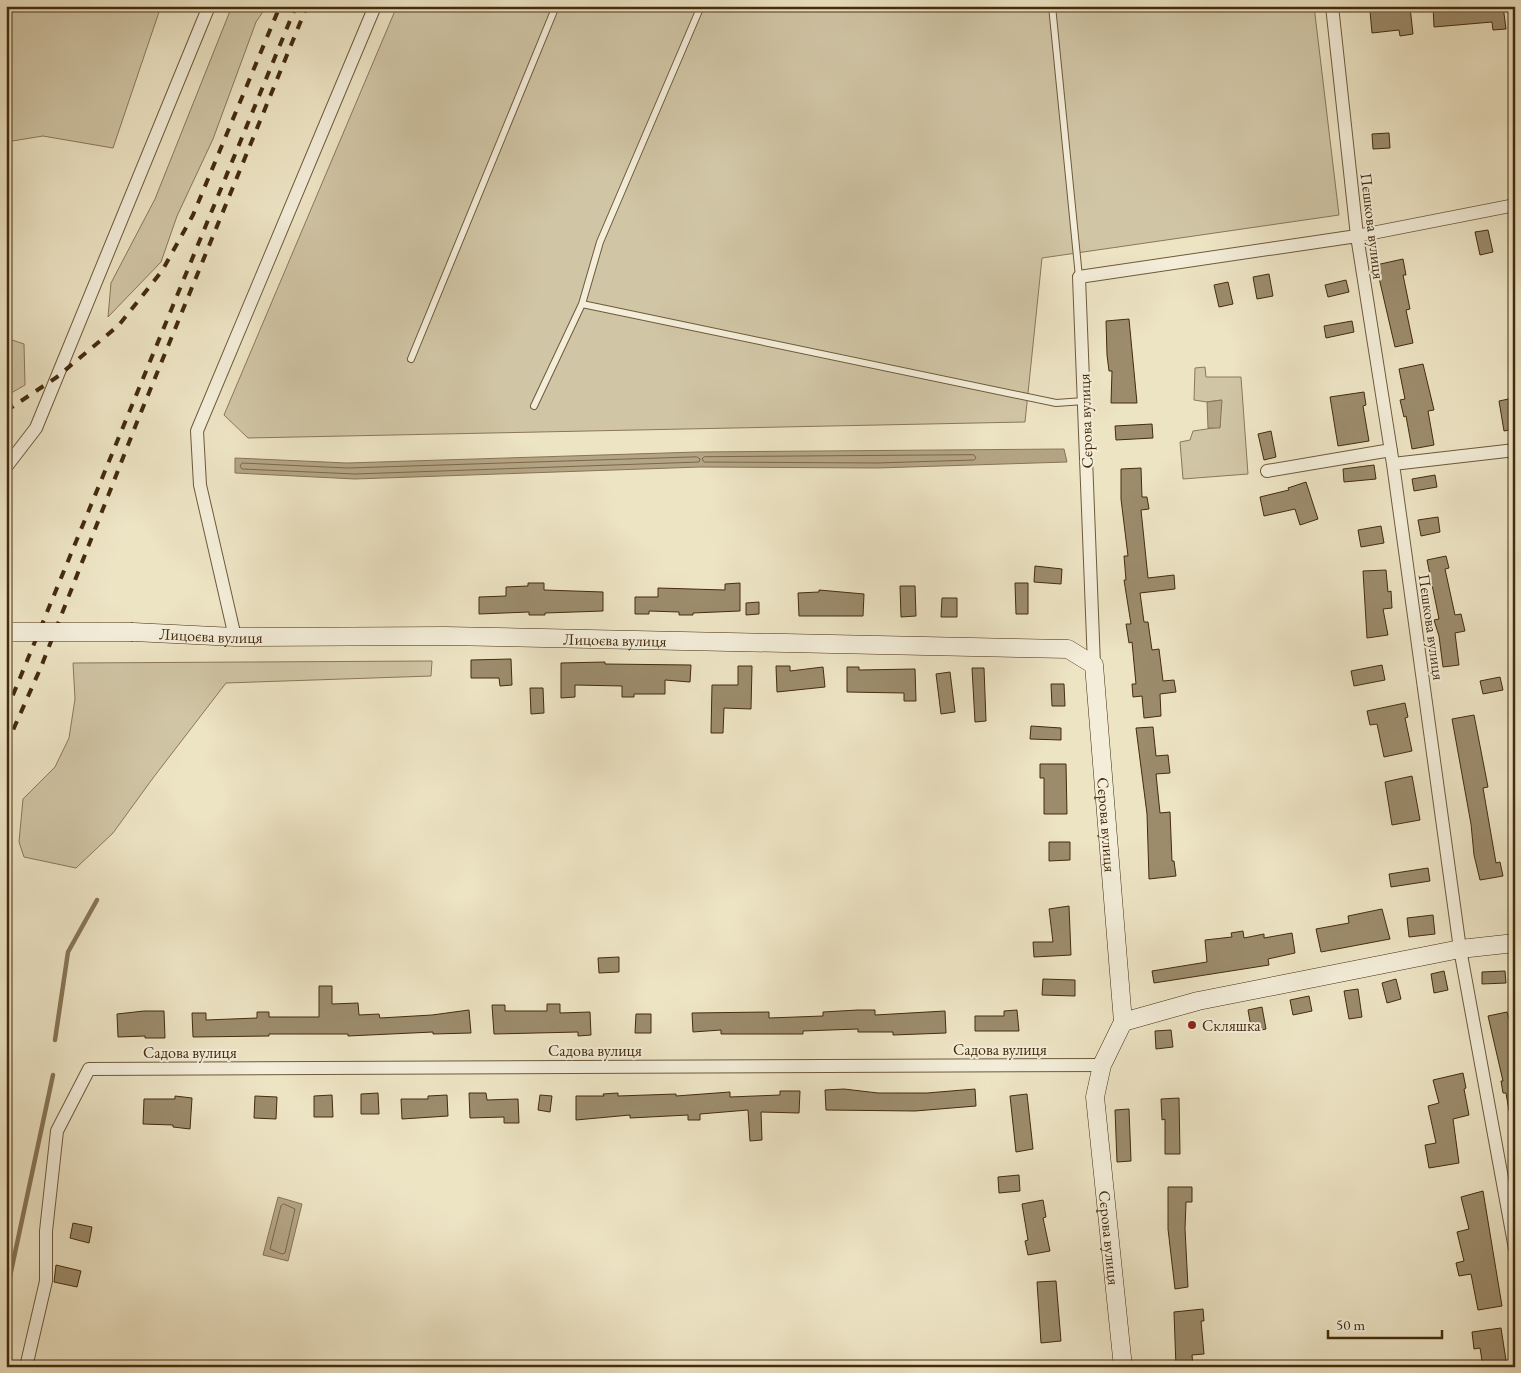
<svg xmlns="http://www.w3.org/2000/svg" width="1521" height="1373" font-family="'EB Garamond',serif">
  <rect width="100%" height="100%" fill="#ede4c4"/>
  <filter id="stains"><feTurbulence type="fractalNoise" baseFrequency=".004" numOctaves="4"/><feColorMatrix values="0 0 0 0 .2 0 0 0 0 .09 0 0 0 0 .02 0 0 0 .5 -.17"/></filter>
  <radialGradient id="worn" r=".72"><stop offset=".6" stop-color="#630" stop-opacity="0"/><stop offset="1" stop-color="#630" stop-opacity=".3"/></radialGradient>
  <path fill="#d0c5a5" stroke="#8a7858" d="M6,6H161L113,148L43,136L6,142Z
    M232,6H267L256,22L213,139L177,216L161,262L108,317L111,283L155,199Z
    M397,6H1314L1339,215L1042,258L1025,422L248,438L224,415Z
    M6,338L24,344L25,385L6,396Z
    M1205,367L1206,377H1241L1248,474L1183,479L1180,442L1190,440L1193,431L1220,427L1221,400L1207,402L1194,400L1195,368Z
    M432,661L431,676L226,683L153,778L113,833L76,868L24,857L19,842L23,799L55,767L69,738L75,699L73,663Z"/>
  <path fill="#b4a585" stroke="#877555" d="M1222,400L1220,428H1208L1207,402Z
    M1064,449L1067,462L877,468L700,467L355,479L235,473V458L347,463L697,452Z
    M278,1197L302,1204L288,1261L263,1255Z"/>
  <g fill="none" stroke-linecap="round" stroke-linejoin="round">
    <path stroke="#7c6848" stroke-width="1" d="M974,455L976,458L974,460L877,463L704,462L702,459L704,457Z
      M697,457L700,459L699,462L355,474L242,469L240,466L242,463L347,468Z
      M284,1204L295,1209L285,1253L282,1254L270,1249L281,1206Z"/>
    <path stroke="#877555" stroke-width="4.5" d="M55,1040L68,952L97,900
      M6,1295L53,1075"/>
  </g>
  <path fill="#9c8c6c" stroke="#442c0c" d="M1433,6H1503L1506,29L1493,30L1492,22L1434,27Z
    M1410,7L1413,34L1400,36L1399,30L1372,33L1370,11Z
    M1389,133L1390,148L1373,149L1372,134Z
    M1488,230L1493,252L1480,255L1475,232Z
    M1403,259L1406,275H1403L1410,309L1406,310L1413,343L1395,347L1376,265Z
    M1269,274L1273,296L1257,299L1253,277Z
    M1346,280L1349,292L1328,297L1325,285Z
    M1228,282L1233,304L1219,307L1214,285Z
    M1129,319L1137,403H1111L1112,371H1109L1107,355L1106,321Z
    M1352,321L1354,332L1326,338L1324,326Z
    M1423,364L1434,410L1428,411L1434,445L1412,449L1406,416L1404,417L1400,400L1405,399L1399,369Z
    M1364,392L1366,405L1363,406L1369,441L1338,446L1330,397Z
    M1513,398L1515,429L1504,431L1499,401Z
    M1152,424L1153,438L1116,440L1115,426Z
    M1271,431L1276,457L1264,460L1258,434Z
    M1374,465L1376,479L1344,482L1343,469Z
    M1141,468L1142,497H1147L1149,509L1141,510L1148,578L1174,575L1175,589L1140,593L1144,622H1148L1152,650L1159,649L1163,681L1174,680L1176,692L1160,694L1161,716L1144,718L1142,696L1133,697L1132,684H1136L1132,642L1129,643L1126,624H1131L1124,580H1126L1124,556H1128L1121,499V469Z
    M1435,475L1437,487L1414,491L1412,479Z
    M1306,482L1318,519L1300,525L1295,509L1264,516L1260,497L1289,490L1288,488Z
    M1438,517L1440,532L1421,536L1418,520Z
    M1381,526L1384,543L1361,547L1358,530Z
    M1446,556L1449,568L1445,569L1455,615L1461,614L1465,631L1455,633L1459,665L1443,667L1439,636L1434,620L1439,619L1427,560Z
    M1035,566L1062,569L1061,584L1034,582Z
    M1386,570L1388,592L1391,591L1392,608L1383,609L1388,635L1367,638L1363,571Z
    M528,583H544V590L603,592V611L545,613V615H529V612L479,614V597L506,596V587L528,586Z
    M740,583V611L693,613V615H679V612L649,611V614H635V597H658V588L725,590V584Z
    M1015,583H1028V614H1016Z
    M900,586H915L916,616L901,617Z
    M819,590L864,594L863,616H799L798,593L819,592Z
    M942,598H957V617H941Z
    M759,602V614L746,615V603Z
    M511,659L512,685L500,686L499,678H471V660Z
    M605,662V664L691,665L690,682L665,680V694H634V697H622V686L575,685V697L561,698V663Z
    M1382,665L1385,680L1354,686L1351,671Z
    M738,666H752L751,709L724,708L723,733H711L712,685H738Z
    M776,666H790V671L823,667L825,687L777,692Z
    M847,667H859V670L915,669L916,701H904V693L847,692Z
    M972,668H984L986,721L975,722Z
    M950,672L955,712L941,714L936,674Z
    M1500,677L1503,690L1483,694L1480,681Z
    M1051,684H1064L1065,706H1052Z
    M530,688H543L544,713L531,714Z
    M1405,703L1408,717L1405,718L1412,751L1384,757L1377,724L1370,725L1367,711Z
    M1474,715L1488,787L1483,788L1496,863L1500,862L1503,876L1480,880L1474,855L1471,824L1452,719Z
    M1031,726L1061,728V740L1030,739Z
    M1153,727L1156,756L1168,755L1170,773L1156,774L1160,813L1170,812L1172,861H1174L1176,876L1149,879L1147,814L1136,728Z
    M1040,764H1066L1067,814H1044V778H1040Z
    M1412,776L1420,820L1392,825L1385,782Z
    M1049,842H1070V860L1049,861Z
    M1428,868L1430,881L1391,887L1389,874Z
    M1069,906L1071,955L1034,957L1033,942H1053L1049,909Z
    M1382,909L1390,939L1321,952L1316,929L1349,923L1348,916Z
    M1433,915L1435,934L1409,937L1407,918Z
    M1243,931L1244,938L1264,934V938L1292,933L1295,953L1268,959L1269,965L1154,983L1152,971L1207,962L1205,940L1232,937L1231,933Z
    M619,957V972L599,973L598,958Z
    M1444,971L1448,990L1434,993L1431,974Z
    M1505,971L1506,983L1482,984V972Z
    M1043,979L1075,980V996L1042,995Z
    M1396,979L1401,999L1387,1003L1382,983Z
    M319,986H332V1004L358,1003L359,1015L379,1014L380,1018L432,1015L469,1010L471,1033L433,1034V1032L348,1036V1034H269V1036L193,1037L192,1013H206V1020L257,1018V1012H269V1017H319Z
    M1358,989L1362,1017L1349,1019L1344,991Z
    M1309,996L1312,1011L1293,1015L1290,1000Z
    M547,1004H560V1013L590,1012L591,1035L578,1036V1032L494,1034L492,1005H505V1011H547Z
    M1262,1007L1266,1029L1252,1032L1248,1010Z
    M858,1010H875V1015L945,1011L946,1033L893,1035V1032H858V1029L803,1031V1034H721V1030L693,1032L692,1013L769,1012V1018L823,1016V1012Z
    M1017,1010L1019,1031H975V1016H1004V1011Z
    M144,1011H164L165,1038H145V1036L118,1037L117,1014Z
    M1507,1012L1515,1038V1110L1509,1111L1506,1093H1503L1501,1081H1503L1488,1016Z
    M636,1014H651V1033H635Z
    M1171,1030L1173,1047L1156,1049L1155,1031Z
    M1463,1073L1466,1088L1464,1089L1469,1115L1453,1119L1459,1163L1429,1168L1425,1145L1436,1143L1428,1106L1439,1103L1433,1080Z
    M844,1089L878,1093H927L975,1089L976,1106L915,1111L826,1110L825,1090Z
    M780,1091H800L799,1113L761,1112L762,1140L750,1141L748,1110L700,1114V1120H688V1115L630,1118V1115L576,1120V1096H604L603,1094L618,1093V1096L676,1094V1096L730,1092V1097L780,1095Z
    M378,1093L379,1114H361V1094Z
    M469,1093H486L487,1100L518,1099L519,1123H504V1117L470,1118Z
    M1027,1094L1033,1149L1016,1152L1010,1096Z
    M332,1095L333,1117H314V1096Z
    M447,1095L448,1116L402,1119L401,1099H428V1096Z
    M540,1095L552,1096L550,1112L538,1110Z
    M175,1096L192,1098L190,1129L173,1127V1125L143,1124L144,1099H175Z
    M255,1096L277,1097L276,1119L254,1118Z
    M1179,1098L1180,1154H1165V1119L1162,1120L1161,1099Z
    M1129,1109L1131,1161L1117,1162L1115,1110Z
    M1019,1175L1020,1191L999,1193L998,1177Z
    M1168,1187H1192V1202H1186L1185,1229L1188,1287L1175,1289L1168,1229Z
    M1483,1191L1502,1306L1478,1310L1471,1274L1459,1276L1456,1263L1464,1261L1457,1232L1469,1229L1461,1197Z
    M1043,1200L1046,1217L1043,1218L1050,1251L1028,1255L1025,1241L1028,1240L1022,1204Z
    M73,1223L92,1227L89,1243L70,1238Z
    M56,1265L81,1271L77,1287L54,1282Z
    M1056,1281L1061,1341L1041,1343L1037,1282Z
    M1203,1309L1204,1321H1201L1204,1354L1192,1355L1193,1367H1176L1174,1312Z
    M1501,1328L1507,1367H1483L1480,1348L1474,1349L1472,1332Z"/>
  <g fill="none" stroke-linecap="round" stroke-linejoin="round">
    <defs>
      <path id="lane" d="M1052,6L1079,277
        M582,304L1056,403L1084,401
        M411,359L556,6
        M534,406L582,304L600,242L701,6"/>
      <path id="street" d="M1332,6L1357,236L1393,464L1460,949L1515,1249
        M1393,464L1515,450
        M6,467L36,428L209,6
        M1267,471L1391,450
        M235,637L200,485L197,431L375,6
        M1094,665L1079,277L1357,236L1515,205
        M26,1367L46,1281V1231L57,1131L89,1069L1102,1065"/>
      <g id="secondary">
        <path id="s1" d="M133,632L235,637L445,636L1068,649L1094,665L1123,1022L1102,1065L1095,1097L1123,1367"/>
        <path d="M1123,1022L1198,1001L1460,949L1515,943"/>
      </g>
    </defs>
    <use href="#lane" stroke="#6e5a3a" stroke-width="8"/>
    <use href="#street" stroke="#6e5a3a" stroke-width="14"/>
    <use href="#secondary" stroke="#442c0c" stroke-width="19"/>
    <use href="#lane" stroke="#f3edd9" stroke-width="6"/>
    <use href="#street" stroke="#f3edd9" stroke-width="12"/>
    <use href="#secondary" stroke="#f3edd9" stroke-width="18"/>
    <path stroke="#442c0c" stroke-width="4" stroke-dasharray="9 9" stroke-linecap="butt" d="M6,411L57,377L119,325L162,271L193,215L280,6
      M6,712L296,6
      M6,746L41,667L137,422L307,6"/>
    <defs>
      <path id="secondary-bridge" d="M6,632H133"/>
    </defs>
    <use href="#secondary-bridge" stroke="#442c0c" stroke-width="19" stroke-linecap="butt"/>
    <use href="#secondary-bridge" stroke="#f3edd9" stroke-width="18"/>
  </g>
  <circle fill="#8f2418" stroke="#f3edd9" stroke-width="2" cx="1192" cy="1025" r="5"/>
  <g text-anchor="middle" stroke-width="4" stroke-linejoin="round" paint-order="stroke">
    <g font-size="16" fill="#442c0c" stroke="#f3edd9">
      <text transform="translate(1373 226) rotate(83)" y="6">Пєшкова вулиця</text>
      <text transform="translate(1085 421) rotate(-92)" y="6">Сєрова вулиця</text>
      <text transform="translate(1432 627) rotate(82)" y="6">Пєшкова вулиця</text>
      <text dy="6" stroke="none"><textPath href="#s1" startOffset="78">Лицоєва вулиця</textPath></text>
      <text dy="6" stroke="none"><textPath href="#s1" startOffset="482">Лицоєва вулиця</textPath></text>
      <text dy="6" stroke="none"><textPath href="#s1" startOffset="1126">Сєрова вулиця</textPath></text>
      <text x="1000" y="1055">Садова вулиця</text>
      <text x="595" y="1056">Садова вулиця</text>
      <text x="190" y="1058">Садова вулиця</text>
      <text dy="6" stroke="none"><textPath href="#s1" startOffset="1546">Сєрова вулиця</textPath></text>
    </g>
    <g font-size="16" fill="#442c0c" stroke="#f3edd9" text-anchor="start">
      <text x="1202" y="1031">Скляшка</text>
    </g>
  </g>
  <rect width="1521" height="1373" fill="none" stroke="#ede4c4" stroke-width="25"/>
  <rect x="8" y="8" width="1506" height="1358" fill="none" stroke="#442c0c" stroke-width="2.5"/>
  <rect x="12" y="12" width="1496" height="1348" fill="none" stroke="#442c0c"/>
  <path d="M1328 1330v8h114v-8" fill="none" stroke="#442c0c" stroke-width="2.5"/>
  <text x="1336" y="1330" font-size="15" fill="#442c0c" stroke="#f3edd9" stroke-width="4" paint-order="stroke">50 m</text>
  <rect width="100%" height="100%" filter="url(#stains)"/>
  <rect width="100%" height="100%" fill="url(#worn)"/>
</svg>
